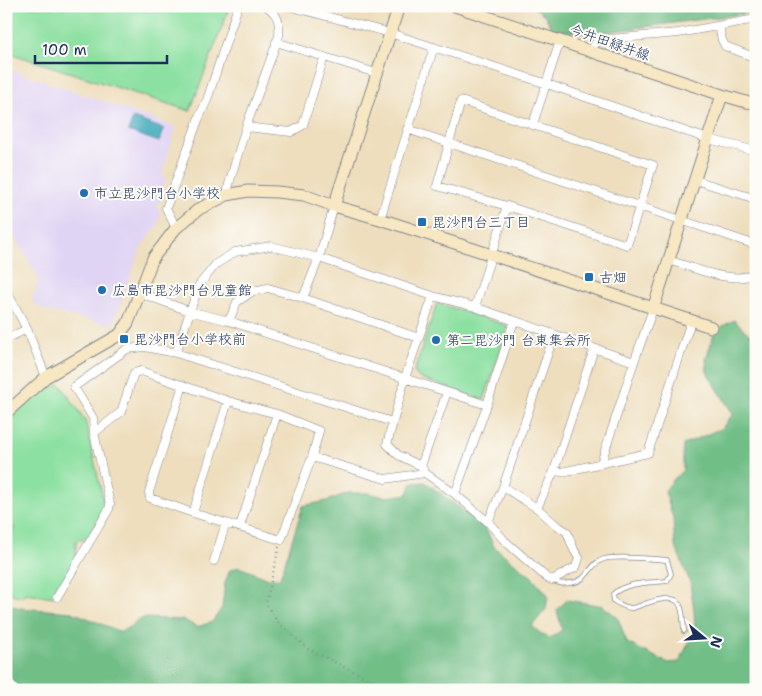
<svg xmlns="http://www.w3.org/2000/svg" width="762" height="696" font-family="'Shantell Sans','Klee One',sans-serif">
  <rect width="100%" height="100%" fill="#fdfcf7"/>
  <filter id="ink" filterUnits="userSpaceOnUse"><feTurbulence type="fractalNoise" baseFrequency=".02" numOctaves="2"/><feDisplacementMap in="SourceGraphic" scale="10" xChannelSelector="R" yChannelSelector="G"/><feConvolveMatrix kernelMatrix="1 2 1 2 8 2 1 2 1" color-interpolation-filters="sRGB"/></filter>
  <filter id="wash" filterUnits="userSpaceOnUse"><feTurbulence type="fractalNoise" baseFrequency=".0096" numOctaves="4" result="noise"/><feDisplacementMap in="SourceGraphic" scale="20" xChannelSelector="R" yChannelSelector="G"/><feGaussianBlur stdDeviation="1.12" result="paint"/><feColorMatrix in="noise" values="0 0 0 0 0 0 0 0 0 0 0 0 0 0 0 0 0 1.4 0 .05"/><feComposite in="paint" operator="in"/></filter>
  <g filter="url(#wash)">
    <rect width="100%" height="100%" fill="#eedebd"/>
    <path fill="#e0d4f4" d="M6,68L176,127L162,175L166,179L158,207L160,215L159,223L142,245L112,325L44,310L32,302L39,278L6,224Z"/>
    <path fill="#8ce0a1" stroke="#548880" d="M6,6L171,12L223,6L228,11L190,111L6,52Z
      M437,303L508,326L484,400L419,378L414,372Z
      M60,384L85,420L105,508L88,538L76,541V561L54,597L25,593L22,597L6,592V543L15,528L6,526V419L34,395Z"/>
    <path fill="#71be87" stroke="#467672" d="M532,6H756V12L591,34L551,29L546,16Z
      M734,320L750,335L756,334V690H6V603L19,608L72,612L121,632L143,618L184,620L197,627L212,622L222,608L225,583L230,570L239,567L266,578H280L303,506L327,501L348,493H366L388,497L408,494L412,483L425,482L485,527L494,547L532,577L548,595L546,609L532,626L540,633L550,638L562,630L557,610L567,600L603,606L618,618L627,643L668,663L679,662L695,631L694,610L690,582L675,545L673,518L665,491L673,480L683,470V445L722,428L733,414L707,372L706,359L714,334L723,326Z"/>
    <path fill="#3fabbe" stroke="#2d6d8e" d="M133,118L164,129L159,142L128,131Z"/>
  </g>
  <g filter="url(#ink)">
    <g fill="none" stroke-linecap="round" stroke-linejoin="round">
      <defs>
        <path id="lane" d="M552,580C559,584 562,584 570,583C590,581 588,564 604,559C617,555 653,559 667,560L671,574L667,581C648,583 627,582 613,594L614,601C619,604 625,608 632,608C637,607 642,605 647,603C679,594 682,597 684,631"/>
        <path id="street" d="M148,6H181
          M288,6L390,33L547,84L708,139L756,151
          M719,26L722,40L725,46L756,58
          M276,42L376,73
          M590,51L598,40L678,33L756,19
          M461,101L653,165L627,245L507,206L437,186Z
          M533,124L560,41
          M246,127L291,132L303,125L324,57
          M407,129L756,245
          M695,180L756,199
          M227,195L229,184L246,127L279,36C280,22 278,14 266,6
          M380,219L434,47
          M176,228L166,208L198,120L207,100L238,6
          M668,260C692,267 733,286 756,273
          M6,290L27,329L46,377
          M140,293L189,311L229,321L487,405
          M433,296L405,378L387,444L398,455L421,466L425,473L455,494L488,522L505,541L547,578L552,580L576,567L579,558L574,550L567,532L555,524L537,508L503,487
          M303,298L419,338
          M475,307L507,206
          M229,321L237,302L253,291L268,288L303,298L319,258L334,206
          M6,339L27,329
          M176,353L199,285L216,264L235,252L271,246L319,258L433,296L475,307L634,362
          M94,433L121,412L134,373L141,371L228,401L277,414L319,431L312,457L281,540L193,513L150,498L149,492L183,385
          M312,457L385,479L425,473
          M601,463L634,362L653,309
          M421,466L447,392
          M554,471L594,349
          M455,494L487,405L514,321
          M537,508L554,471L562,472L648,453L691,321
          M193,513L228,401
          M488,522L503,487L554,335
          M240,526L277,414
          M214,561L226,523
          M57,597L109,509L110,504L94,433L93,418L74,387L127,349L145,347L176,353L392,422
          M6,680L15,690"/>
        <path id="secondary" d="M455,6L722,95L746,102L756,103
          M334,206L399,6
          M653,309L722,95
          M6,413L46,377L119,335L128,323L153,258L176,228L199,209L227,195L248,191L277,192L304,195L334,206L380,219L492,255L711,327"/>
      </defs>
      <use href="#lane" stroke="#84868e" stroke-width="5.5"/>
      <use href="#street" stroke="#84868e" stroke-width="9"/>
      <use href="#secondary" stroke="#84868e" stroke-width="13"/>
      <path stroke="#84868e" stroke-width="2" stroke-dasharray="1 4" stroke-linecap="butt" d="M279,547L266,603L276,620L308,649L391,690"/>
      <use href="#lane" stroke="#fff" stroke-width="4"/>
      <use href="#street" stroke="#fff" stroke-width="8"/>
      <use href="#secondary" stroke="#f7e8c3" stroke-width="11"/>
    </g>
  </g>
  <g fill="#1f6fb2" stroke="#fdfcf7" stroke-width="2">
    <circle cx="84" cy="193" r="5"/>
    <rect x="417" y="217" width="10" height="10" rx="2.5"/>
    <rect x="584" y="272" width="10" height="10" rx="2.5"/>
    <circle cx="102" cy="290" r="5"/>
    <rect x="119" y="334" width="10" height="10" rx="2.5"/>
    <circle cx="436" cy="340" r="5"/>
  </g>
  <g text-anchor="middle" stroke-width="4" stroke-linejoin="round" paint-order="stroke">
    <g font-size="14" fill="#1b2f5e" stroke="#fdfcf7">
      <text transform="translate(610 42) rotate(19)" y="5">今井田緑井線</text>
    </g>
    <g font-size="14" fill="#1b2f5e" stroke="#fdfcf7" text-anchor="start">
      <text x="94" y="198">市立毘沙門台小学校</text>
      <text x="432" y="227">毘沙門台三丁目</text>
      <text x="599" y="282">古畑</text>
      <text x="112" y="295">広島市毘沙門台児童館</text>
      <text x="134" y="344">毘沙門台小学校前</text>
      <text x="446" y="345">第二毘沙門 台東集会所</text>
    </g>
  </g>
  <rect width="762" height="696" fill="none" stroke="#fdfcf7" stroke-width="25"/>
  <g transform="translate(704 638) rotate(108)" stroke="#fdfcf7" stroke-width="4" paint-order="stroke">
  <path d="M0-4L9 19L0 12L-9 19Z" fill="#1b2f5e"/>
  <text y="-8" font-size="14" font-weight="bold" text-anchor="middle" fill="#1b2f5e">N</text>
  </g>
  <path d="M35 55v8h132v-8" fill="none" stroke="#1b2f5e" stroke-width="2.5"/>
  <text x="42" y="55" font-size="15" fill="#1b2f5e" stroke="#fdfcf7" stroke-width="4" paint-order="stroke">100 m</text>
</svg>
